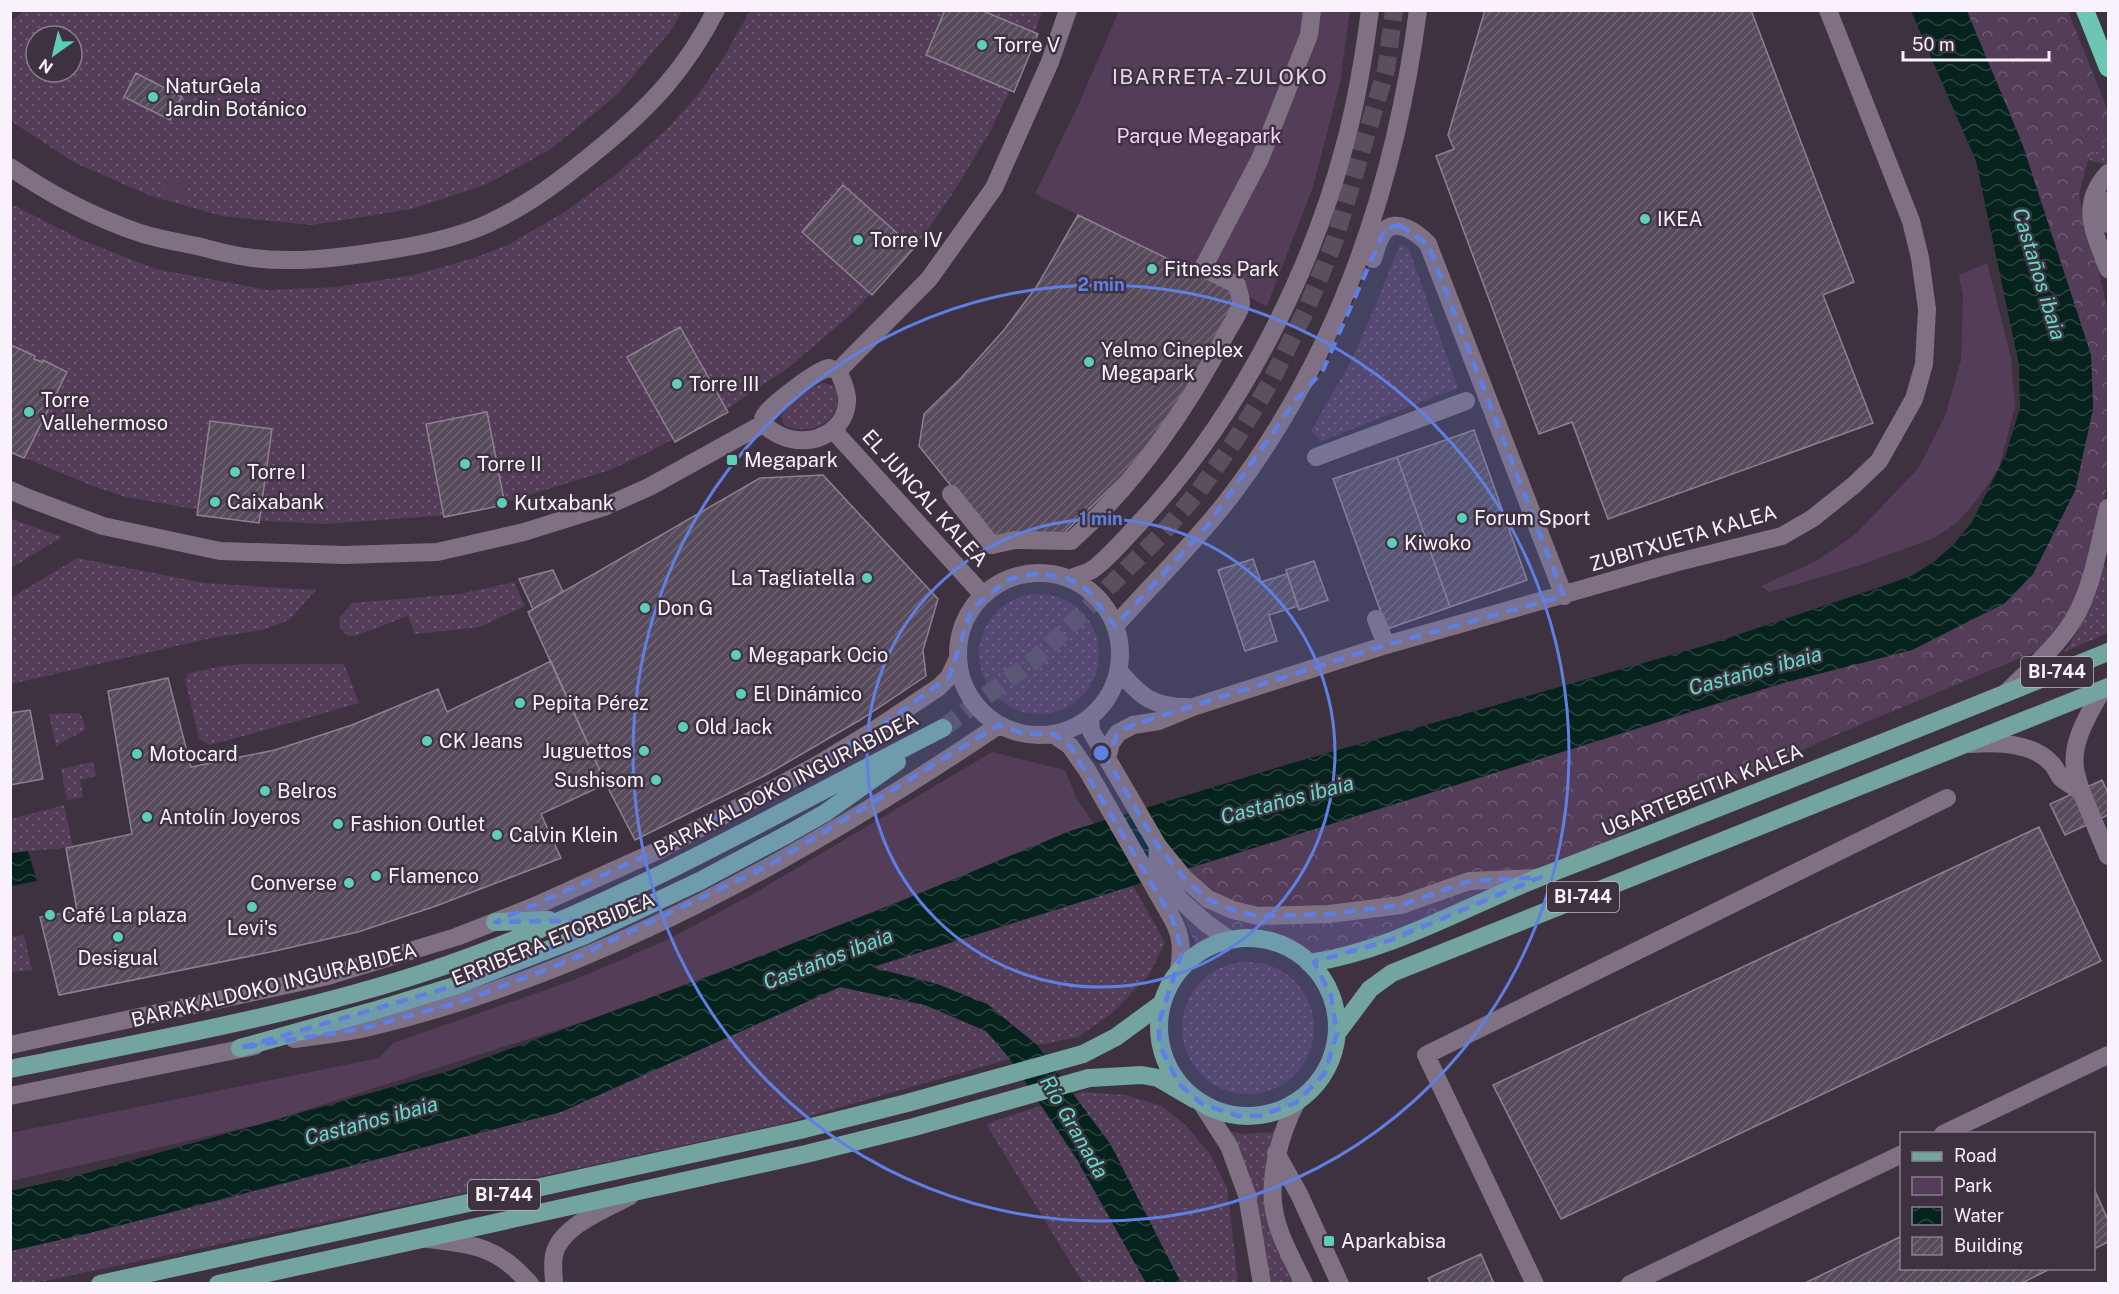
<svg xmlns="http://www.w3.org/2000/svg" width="2119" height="1294" font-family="'Public Sans',sans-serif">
  <defs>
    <pattern id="grass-dots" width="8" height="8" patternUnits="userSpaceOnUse" patternTransform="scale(1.5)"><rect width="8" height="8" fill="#533d59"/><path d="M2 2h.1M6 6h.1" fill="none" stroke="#6c5a72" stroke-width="1.8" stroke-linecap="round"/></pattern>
    <pattern id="forest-crowns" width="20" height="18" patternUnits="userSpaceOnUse" patternTransform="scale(1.5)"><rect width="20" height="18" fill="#533d59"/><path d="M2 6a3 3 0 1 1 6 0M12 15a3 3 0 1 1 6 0" fill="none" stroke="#6c5a72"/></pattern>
    <pattern id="water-waves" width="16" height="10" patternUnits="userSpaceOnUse" patternTransform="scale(1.5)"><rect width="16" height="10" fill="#06221d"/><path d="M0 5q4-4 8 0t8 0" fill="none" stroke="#2b433f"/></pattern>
    <pattern id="building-hatch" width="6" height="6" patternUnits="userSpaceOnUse" patternTransform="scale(1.5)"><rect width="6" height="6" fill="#574b5b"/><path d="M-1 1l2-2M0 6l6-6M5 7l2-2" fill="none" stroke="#706573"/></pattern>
  </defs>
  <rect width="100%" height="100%" fill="#3e3241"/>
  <path fill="url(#grass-dots)" fill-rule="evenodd" d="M24,11H682L672,29L619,93L551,149L487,184L412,209L312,225L222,216L151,196L75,163L11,121V21ZM36,36H72V72H36Z
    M750,11H1042L1027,54L992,128L956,188L916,247L848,317L788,368L730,407L651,451L610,470L509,501L448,515L326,524L263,521L126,497L90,485L11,452L10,209L13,205L84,241L156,269L268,290L336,287L414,275L477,257L510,244L566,211L615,175L666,130L700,92L725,55Z
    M2108,137V170L2104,164L2088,160Z
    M1400,244L1409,249L1458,388L1321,441L1311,431L1350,363L1375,307Z
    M825,383L835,387C846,420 813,437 785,426L781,417C786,405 812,384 825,383Z
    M11,518L12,519L62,537L11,568Z
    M77,558L204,583L316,590L289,620L262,630L216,637L11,684V598Z
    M2102,559L2108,574V633L2064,652C2087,621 2095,596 2102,559Z
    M514,582L525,606L480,627L415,634L408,616L355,636H348L340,628L339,618L352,603L460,594Z
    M979 654a60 60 0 1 1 120 0a60 60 0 1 1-120 0Z
    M243,664H344L359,703L255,733L209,745L199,738L185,679L189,673L223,666Z
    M80,713L86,729L56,746L49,714Z
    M93,762L96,776L80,780L83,797L67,800L61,769Z
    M64,805L73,847L11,853V819Z
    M1133,886L1165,942L1149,975L1111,1014L1078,1037L1037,1045L987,1004L937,984L871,968Z
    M24,935L32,970L11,972V937Z
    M1182 1028a66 66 0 1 1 132 0a66 66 0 1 1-132 0Z
    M840,987L925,1005L986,1031L1010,1059L781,1124L497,1186L35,1283H11L10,1250L154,1217L561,1112Z
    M1082,1092L1126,1095L1162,1106L1186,1126L1210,1154L1227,1188L1238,1283H1083L986,1124Z
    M1219,1129L1244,1134L1287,1131L1273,1197L1304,1283H1262L1247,1195Z"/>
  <path fill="url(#forest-crowns)" d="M1966,11H2068L2108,111V137L2088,160L2079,194L2085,229L2098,268L2108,312V481L2086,593L2054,644L1831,737L1412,932L1355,953L1331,948L1309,963C1274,934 1240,931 1199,952L1165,876L1783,683L1912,650L2005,603L2033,574L2075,491L2093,409L2091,355L2022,143Z"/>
  <path fill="#533d59" d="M1119,11H1350L1340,83L1313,187L1267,306L1035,194L1077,108Z
    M168,176L189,182L185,200L163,195Z
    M1987,263L2011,358L2015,407L1999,468L1976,501L1957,523L1934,538L1855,567L1769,592L1761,586L1816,561L1856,534L1919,467L1945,416L1961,360L1963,296L1959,275Z
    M992,752L1065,770L1077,799L1094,824L715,974L591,1019L262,1124L11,1181L10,1133L379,1058L393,1043L574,980L667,940L755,893Z"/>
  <path fill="url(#water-waves)" d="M1911,11H1967L2022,143L2091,355L2093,409L2075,491L2033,574L2005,603L1912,650L1783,683L872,967L937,984L987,1004L1037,1045L1111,1145L1181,1283H1146L1076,1158L1010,1059L986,1031L925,1005L840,987L561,1112L86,1234L11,1251L10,1191L73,1177L452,1070L715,974L899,902L1070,831L1289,764L1710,644L1886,585L1913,575L1935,561L1955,543L1972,522L2006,454L2020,408L2019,365L1976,161Z
    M28,851L37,881L11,886V853Z"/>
  <path fill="url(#building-hatch)" stroke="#8e8092" stroke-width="1.5" d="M945,10H981L1038,34L1014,92L926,55Z
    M1485,10H1751L1854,282L1823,295L1873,423L1608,519L1572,422L1539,434L1436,156L1454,149L1448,135Z
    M136,73L182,97L170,120L124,97Z
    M843,185L914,248L872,295L802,232Z
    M1078,215L1238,293L1213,346L1166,421L1128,471L1064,533L992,537L919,446L924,414L961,378L1004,330L1037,286Z
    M680,327L728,412L675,442L627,357Z
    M11,345L35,356L34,359L42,362L43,360L67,372L24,458L10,452Z
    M487,412L505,505L444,517L426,424Z
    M210,421L272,429L259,523L197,515Z
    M1474,430L1527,580L1450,607L1397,457Z
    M1397,457L1450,607L1387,629L1333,479Z
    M823,475L938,599L923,650L926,676L860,720L764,776L635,840L606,784L528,612L760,478Z
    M1253,559L1261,582L1287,574L1298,606L1269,615L1277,641L1245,651L1218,570Z
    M1314,561L1328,600L1299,610L1286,570Z
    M553,570L563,592L533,609L519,579Z
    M551,661L606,784L541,814L561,858L436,906L358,932L275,951L59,995L40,917L77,911L66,848L132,834L108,691L168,678L191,767L275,750L352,725L438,689L447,712Z
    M30,710L43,779L10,785V713Z
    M2102,780L2108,793V815L2065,835L2050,804Z
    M2039,827L2101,961L1561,1219L1493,1085Z
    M2094,1189L2108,1220V1242L2094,1249Z
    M1902,1236V1268H2052L2020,1284H1803Z
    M1481,1254L1494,1284H1431L1428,1278Z"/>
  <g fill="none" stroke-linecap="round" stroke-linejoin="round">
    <path stroke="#5a4f5d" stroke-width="18" stroke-dasharray="18 9" stroke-linecap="butt" d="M943,728L1037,658L1161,535L1198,492L1236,439L1271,381L1306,310L1334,242L1386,70L1394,10"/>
    <path stroke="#7f7183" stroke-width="18" d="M10,167C51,195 93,217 140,233C158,239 178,242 197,246C213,250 230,255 246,257C290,264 338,258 382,251C417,246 454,239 487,224C529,205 565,177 600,148C650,107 686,69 716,10
      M2108,173C2078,206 2095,233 2108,269
      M2108,201L2107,207L2108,224
      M1373,259C1376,250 1378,239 1384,232C1395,216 1419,234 1428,244L1564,596
      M838,371L929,279L994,188L1050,62L1068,10
      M833,430L983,595
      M1316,457L1466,401
      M10,490L28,498L103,526L220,551L344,555L437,552L524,532L604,507L649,487L763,424C763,420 762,419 765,415C772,404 817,370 829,368L838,371C842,379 846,388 847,398C848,428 819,445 791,439C781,437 771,431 763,424
      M951,494L992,545L1015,540L1071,541C1135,484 1188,408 1227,332C1231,324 1241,311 1241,303C1241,297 1238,290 1237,285L1203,268L1260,159L1309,35L1312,10
      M958 654a81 81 0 1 1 162 0a81 81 0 1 1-162 0Z
      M1069,579C1076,576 1083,574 1090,571C1105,563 1141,521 1154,507C1243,407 1311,273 1345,144C1357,100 1364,56 1370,10
      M1376,619L1386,645
      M1115,626C1153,583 1195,543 1230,497C1338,355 1395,186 1418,10
      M1119,671C1141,697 1153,707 1188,707
      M2006,693C2028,671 2055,649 2072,622C2092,591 2099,544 2108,508
      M1090,718L1091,731L1158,846L1157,863L1179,899L1207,924L1230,940
      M1053,734L1070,746L1087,770L1173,920C1182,937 1182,950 1179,969
      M1970,744C1995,742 2031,742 2050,762C2055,766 2057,773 2061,778C2066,783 2075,787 2081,791C2079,783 2076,776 2075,768C2071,740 2090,713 2102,690
      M1107,759L1111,743L1118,733L1133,725L1159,721L1193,707L1386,645L1674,563L1782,536L1813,518L1854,485L1879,461L1914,399L1924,364L1927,309L1920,258L1911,221L1828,10
      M2081,791L2108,856
      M1158,846L1184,878L1208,899L1233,910L1258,916L1329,914L1401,905L1469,881L1536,878
      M294,1039C318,1036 343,1033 366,1028C595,974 806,855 999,725
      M10,1045L328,976L456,937L535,906L657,851L819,764L873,731L939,687L949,677L958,658
      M10,1096L255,1046
      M1296,1103C1280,1133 1267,1182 1275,1215C1280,1239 1294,1262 1304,1284
      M1202,1104L1229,1146L1247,1195L1262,1284
      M1943,1134L2108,1055
      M1276,1153L1299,1194L1340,1284
      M428,1239C475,1245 497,1246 530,1284
      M554,1284C554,1275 552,1264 554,1255C560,1226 606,1209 630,1196
      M1535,1284L1426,1055L1947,798
      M1630,1284L1902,1154"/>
    <path stroke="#74a4a0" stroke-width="18" d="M495,922L549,920
      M1159 1027a89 89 0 1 1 178 0a89 89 0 1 1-178 0Z
      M1309,963C1391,951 1466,906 1543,876C1732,803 1920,728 2108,652
      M1337,1033L1370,989L1392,973L2108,687
      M240,1048L373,1011L454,986L583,936L700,881L788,834L825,813L897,762
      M10,1069C152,1040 298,1015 435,969C614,909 776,813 943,728
      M100,1284L800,1130L907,1103L1083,1054L1116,1037L1161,1004
      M218,1284L806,1154L914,1127L1089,1078L1142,1075L1158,1078L1194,1099"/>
    <path stroke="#6dc6b3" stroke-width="18" d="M2085,10L2108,68"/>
  </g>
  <path fill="#5f7fe2" fill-opacity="0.2" stroke="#5f7fe2" stroke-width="4.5" stroke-dasharray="12 8" stroke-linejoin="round" d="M1399,225L1428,244L1564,596L1386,645L1133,725L1118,733L1107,759L1158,846L1184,878L1208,899L1233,910L1258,916L1329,914L1401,905L1469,881L1541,877L1391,940L1314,962L1331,995L1337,1033L1325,1073L1296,1103L1259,1116H1239L1202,1104L1179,1084L1160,1046L1158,1025L1182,952L1173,920L1070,746L1053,734H1025L999,725L770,865L569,961L461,1002L365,1028L240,1048L454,986L621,920L495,922L657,851L873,731L949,677L972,608L1009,579L1039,573L1069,579L1088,590L1115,626L1207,526L1295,401L1322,372L1385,229Z"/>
  <g fill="none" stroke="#5f7fe2" stroke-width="3">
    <circle cx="1101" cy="753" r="234"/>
    <circle cx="1101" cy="753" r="468"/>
  </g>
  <g fill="#5eceb8" stroke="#3e3241" stroke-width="2">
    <circle cx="982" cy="45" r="6"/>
    <circle cx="153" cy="97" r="6"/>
    <circle cx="1645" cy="219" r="6"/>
    <circle cx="858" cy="240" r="6"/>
    <circle cx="1152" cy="269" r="6"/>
    <circle cx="1089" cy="362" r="6"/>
    <circle cx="677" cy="384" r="6"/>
    <circle cx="29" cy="412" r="6"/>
    <rect x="726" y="454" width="12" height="12" rx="3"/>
    <circle cx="465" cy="464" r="6"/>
    <circle cx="235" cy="472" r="6"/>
    <circle cx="215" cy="502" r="6"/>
    <circle cx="502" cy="503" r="6"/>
    <circle cx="1462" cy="518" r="6"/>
    <circle cx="1392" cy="543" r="6"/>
    <circle cx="867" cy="578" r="6"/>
    <circle cx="645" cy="608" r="6"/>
    <circle cx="736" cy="655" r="6"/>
    <circle cx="741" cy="694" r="6"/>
    <circle cx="520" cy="703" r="6"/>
    <circle cx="683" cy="727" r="6"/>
    <circle cx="427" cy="741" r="6"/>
    <circle cx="644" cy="751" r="6"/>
    <circle cx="137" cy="754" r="6"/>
    <circle cx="656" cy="780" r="6"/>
    <circle cx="265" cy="791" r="6"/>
    <circle cx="147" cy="817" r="6"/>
    <circle cx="338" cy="824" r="6"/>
    <circle cx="497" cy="835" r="6"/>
    <circle cx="376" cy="876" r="6"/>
    <circle cx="349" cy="883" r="6"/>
    <circle cx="252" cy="907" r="6"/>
    <circle cx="50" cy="915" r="6"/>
    <circle cx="118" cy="937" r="6"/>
    <rect x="1323" y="1235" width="12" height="12" rx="3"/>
  </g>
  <g text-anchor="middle" stroke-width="5" stroke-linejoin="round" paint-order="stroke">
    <g fill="#3e3241" stroke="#c1b8c3" stroke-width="1.5">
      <rect x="2021" y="657" width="72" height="30" rx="4.5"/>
      <rect x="1547" y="882" width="72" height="30" rx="4.5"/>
      <rect x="468" y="1180" width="72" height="30" rx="4.5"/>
    </g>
    <g font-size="18" font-weight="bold" fill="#f9f1fb">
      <text x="2057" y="678">BI-744</text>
      <text x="1583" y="903">BI-744</text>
      <text x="504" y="1201">BI-744</text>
    </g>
    <g font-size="20" fill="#f9f1fb" stroke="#3e3241" text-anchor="start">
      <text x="994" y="52">Torre V</text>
      <text x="165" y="93">NaturGela<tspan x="165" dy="23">Jardin Botánico</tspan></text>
      <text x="1657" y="226">IKEA</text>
      <text x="870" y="247">Torre IV</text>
      <text x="1164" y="276">Fitness Park</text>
      <text x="1101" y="357">Yelmo Cineplex<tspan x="1101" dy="23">Megapark</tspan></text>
      <text x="689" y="391">Torre III</text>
      <text x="41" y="407">Torre<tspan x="41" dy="23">Vallehermoso</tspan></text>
      <text x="744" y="467">Megapark</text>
      <text x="477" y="471">Torre II</text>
      <text x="247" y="479">Torre I</text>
      <text x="227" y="509">Caixabank</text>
      <text x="514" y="510">Kutxabank</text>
      <text x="1474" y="525">Forum Sport</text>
      <text x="1404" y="550">Kiwoko</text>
      <text x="855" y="585" text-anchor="end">La Tagliatella</text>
      <text x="657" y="615">Don G</text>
      <text x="748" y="662">Megapark Ocio</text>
      <text x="753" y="701">El Dinámico</text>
      <text x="532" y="710">Pepita Pérez</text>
      <text x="695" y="734">Old Jack</text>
      <text x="439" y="748">CK Jeans</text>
      <text x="632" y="758" text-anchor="end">Juguettos</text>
      <text x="149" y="761">Motocard</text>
      <text x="644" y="787" text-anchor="end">Sushisom</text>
      <text x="277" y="798">Belros</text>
      <text x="159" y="824">Antolín Joyeros</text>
      <text x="350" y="831">Fashion Outlet</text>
      <text x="509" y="842">Calvin Klein</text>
      <text x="388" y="883">Flamenco</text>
      <text x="337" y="890" text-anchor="end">Converse</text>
      <text x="62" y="922">Café La plaza</text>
      <text x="252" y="935" text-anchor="middle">Levi's</text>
      <text x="118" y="965" text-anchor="middle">Desigual</text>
      <text x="1341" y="1248">Aparkabisa</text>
    </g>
    <g font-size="20" fill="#f2cffc" stroke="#3e3241">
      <text x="1199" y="143">Parque Megapark</text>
    </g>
    <g font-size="20" fill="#f9f1fb" stroke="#3e3241">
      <text transform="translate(925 498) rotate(48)" y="7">EL JUNCAL KALEA</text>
      <text transform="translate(1683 538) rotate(-16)" y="7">ZUBITXUETA KALEA</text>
      <text transform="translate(786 784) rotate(-27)" y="7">BARAKALDOKO INGURABIDEA</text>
      <text transform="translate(1702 790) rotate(-22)" y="7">UGARTEBEITIA KALEA</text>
      <text transform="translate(553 939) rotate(-22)" y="7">ERRIBERA ETORBIDEA</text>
      <text transform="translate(274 985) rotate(-14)" y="7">BARAKALDOKO INGURABIDEA</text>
    </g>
    <g font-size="21" letter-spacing="1.5" fill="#e5d6ea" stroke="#3e3241">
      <text x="1220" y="84">IBARRETA-ZULOKO</text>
    </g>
    <g font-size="21" font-style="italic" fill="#5fdfc6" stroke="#3e3241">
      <text transform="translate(2039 274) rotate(73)" y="7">Castaños ibaia</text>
      <text transform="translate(1755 671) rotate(-15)" y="7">Castaños ibaia</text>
      <text transform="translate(1287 800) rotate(-15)" y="7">Castaños ibaia</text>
      <text transform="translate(828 959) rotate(-21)" y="7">Castaños ibaia</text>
      <text transform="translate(371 1121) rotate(-15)" y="7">Castaños ibaia</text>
      <text transform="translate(1074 1127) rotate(60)" y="7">Río Granada</text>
    </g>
  </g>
  <circle cx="1101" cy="753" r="9" fill="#5f7fe2" stroke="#3e3241" stroke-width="3"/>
  <g font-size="18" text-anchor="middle" font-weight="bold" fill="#5f7fe2" stroke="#3e3241" stroke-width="5" stroke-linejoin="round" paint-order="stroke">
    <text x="1101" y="291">2 min</text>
    <text x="1101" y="525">1 min</text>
  </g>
  <rect width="2119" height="1294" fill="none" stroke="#f9f1fb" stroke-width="24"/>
  <rect x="1900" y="1132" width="195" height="138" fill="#3e3241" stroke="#897e8b" stroke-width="1.5"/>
  <rect x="1912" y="1152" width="30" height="9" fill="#74a4a0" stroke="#897e8b" stroke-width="1.5"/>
  <text x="1954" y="1162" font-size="18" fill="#f9f1fb">Road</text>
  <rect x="1912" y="1177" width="30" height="18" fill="#533d59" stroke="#897e8b" stroke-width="1.5"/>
  <text x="1954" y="1192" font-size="18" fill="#f9f1fb">Park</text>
  <rect x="1912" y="1207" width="30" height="18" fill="url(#water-waves)" stroke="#897e8b" stroke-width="1.5"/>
  <text x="1954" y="1222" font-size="18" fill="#f9f1fb">Water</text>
  <rect x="1912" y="1237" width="30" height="18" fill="url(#building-hatch)" stroke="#897e8b" stroke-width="1.5"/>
  <text x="1954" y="1252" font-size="18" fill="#f9f1fb">Building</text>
  <g transform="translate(54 54) rotate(214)"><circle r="28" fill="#3e3241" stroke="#897e8b" stroke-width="1.5"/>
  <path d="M0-4.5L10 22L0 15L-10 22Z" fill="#5eceb8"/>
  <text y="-9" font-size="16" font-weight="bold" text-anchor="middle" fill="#f9f1fb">N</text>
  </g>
  <path d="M1903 51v9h146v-9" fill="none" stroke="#f9f1fb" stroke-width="3"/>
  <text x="1912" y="51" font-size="18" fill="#f9f1fb" stroke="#3e3241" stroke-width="4.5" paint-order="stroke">50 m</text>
</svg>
